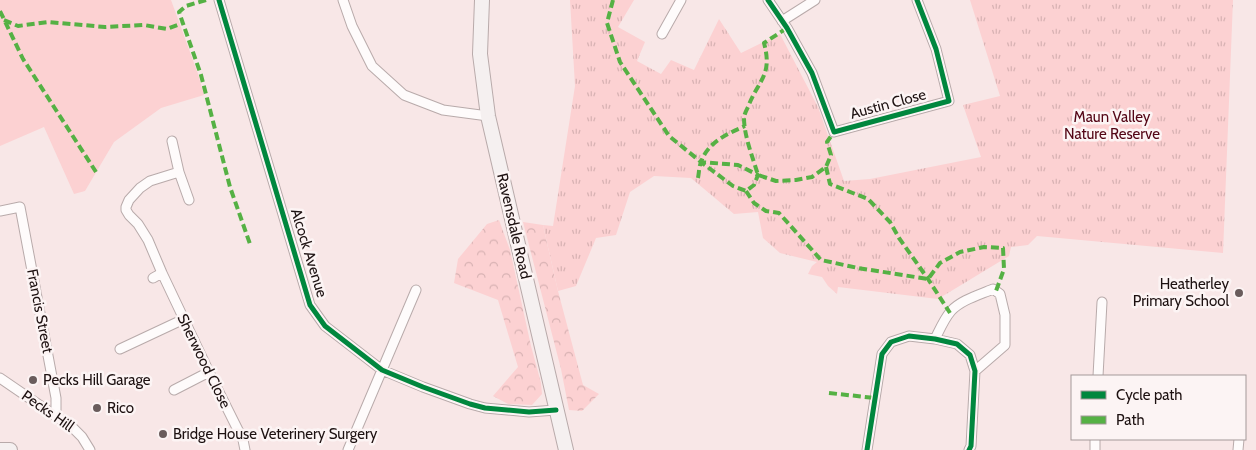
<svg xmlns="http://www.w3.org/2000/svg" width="1256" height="450" font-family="Cabin,sans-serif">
  <defs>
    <pattern id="forest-crowns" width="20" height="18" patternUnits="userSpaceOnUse" patternTransform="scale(1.25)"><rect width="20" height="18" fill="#fcd1d2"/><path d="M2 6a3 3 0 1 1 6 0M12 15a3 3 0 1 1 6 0" fill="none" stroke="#d8b2b3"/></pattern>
    <pattern id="park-tufts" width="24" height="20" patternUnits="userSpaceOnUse" patternTransform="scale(1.25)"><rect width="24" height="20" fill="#fcd1d2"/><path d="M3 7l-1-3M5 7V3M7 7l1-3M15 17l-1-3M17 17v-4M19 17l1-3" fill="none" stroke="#d8b2b3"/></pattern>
  </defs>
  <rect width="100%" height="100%" fill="#f8e7e7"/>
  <path fill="#fcd1d2" d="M0,0H171L198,74L204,95L161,108L114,142L85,191L74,194L44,127L0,146Z"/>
  <path fill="url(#forest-crowns)" d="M499,220L510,250L531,346L541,383L542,394L532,405L508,404L493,396L518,367L498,300L454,283L458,259L487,224Z
    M523,222L543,225L558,291L583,385L599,394L582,411L569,410L561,369Z"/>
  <path fill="url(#park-tufts)" d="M570,0H634L618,27L645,42L637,61L661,74L671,60L694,70L719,19L741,53L780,34L818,107L844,181L870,179L981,157L963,105L1000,96L970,0H1233L1223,253L1037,236L1028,245L1011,247L1009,256L938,299L838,287L837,294L828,286L822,277L808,274L812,266L817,262L780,253L763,238L758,212L734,214L691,178L654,176L630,192L616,235L596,238L576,286L558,291L543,225L553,226L575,86Z"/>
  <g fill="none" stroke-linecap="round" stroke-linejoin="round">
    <defs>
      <path id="street" d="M219,0L310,305L325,326L382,370L423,387L470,404L485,408L529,412L556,410
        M343,0L352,26L372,66L404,95L443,110L488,116
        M768,0L787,28L812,73L834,132L949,101L936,49L917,0
        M782,21L815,0
        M662,34L681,0
        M172,141L179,172L189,200
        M0,211L20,207L56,398V415
        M162,273L148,240L138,224L129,215L126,210V207L129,200L140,188L150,181L179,172
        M153,278L162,273L209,372L243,440L245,450
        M935,339C940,329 944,319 951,311C961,300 979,295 993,289L1000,294L1005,315V345L975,371
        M120,349L184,319
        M1098,376L1102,302
        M0,378L73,428L82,437L90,450
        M174,390L209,372
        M348,450L416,290
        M867,450L882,354L891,342L909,336L935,339L957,344L970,355L975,371L971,446L969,450
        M1095,450V439
        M1238,450L1239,439"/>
      <path id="secondary" d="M482,0L480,54L488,116L566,450
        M0,450H10"/>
    </defs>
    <use href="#street" stroke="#b8aaaa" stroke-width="11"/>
    <use href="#secondary" stroke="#b8aaaa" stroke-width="16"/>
    <use href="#street" stroke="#fefbfb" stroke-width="9"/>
    <use href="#secondary" stroke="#f5f0f0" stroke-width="14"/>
    <path stroke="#55b144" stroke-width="4" stroke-dasharray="8 4" stroke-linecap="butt" d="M206,0L186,6L179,12L201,75L230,187L250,244
      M613,0L607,23L620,62L669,136L701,162L733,186L746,191L754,185L758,175L738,165L701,162
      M0,11L23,59L96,172
      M4,20L18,26L48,22L105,27L144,25L167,29L183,23
      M787,28L764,43C773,76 758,80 748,107C746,111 744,115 744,118C744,136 753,158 758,175L776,181L796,180L812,177L826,167L831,155L827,142L834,132
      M826,167L830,184L868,199L890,222L899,238L928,279L950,313
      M698,178C699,173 699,167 701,162C708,142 727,134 745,126
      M746,191L754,203L766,211L779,213L821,260L858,268L928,279L940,263L960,252L984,247L1003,248L1004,269L996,291
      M829,393L875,398"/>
    <defs>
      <path id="cycleway" d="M219,0L310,305L325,326L382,370L423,387L470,404L485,408L529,412L556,410
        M768,0L787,28L812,73L834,132L949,101L936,49L917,0
        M867,450L882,354L891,342L909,336L935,339L957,344L970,355L975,371L971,446L969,450"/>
    </defs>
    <use href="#cycleway" stroke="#fcf4f4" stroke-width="8"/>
    <use href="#cycleway" stroke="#00873e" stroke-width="5"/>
  </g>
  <g fill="#6a5c5c" stroke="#fcf4f4" stroke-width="2">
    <circle cx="1239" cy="293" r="5"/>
    <circle cx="33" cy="380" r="5"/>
    <circle cx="97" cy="408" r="5"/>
    <circle cx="163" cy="434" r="5"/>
  </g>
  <g text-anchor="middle" stroke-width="5" stroke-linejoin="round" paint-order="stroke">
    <g font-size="15" fill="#1d1111" stroke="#fcf4f4">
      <text transform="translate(888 104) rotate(-15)" y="5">Austin Close</text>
      <text transform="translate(514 226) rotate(77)" y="5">Ravensdale Road</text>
      <text transform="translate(309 253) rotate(73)" y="5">Alcock Avenue</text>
      <text transform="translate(40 311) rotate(79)" y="5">Francis Street</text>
      <text transform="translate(204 361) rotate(64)" y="5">Sherwood Close</text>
      <text transform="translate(48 411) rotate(35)" y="5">Pecks Hill</text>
    </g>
    <g font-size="15" fill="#530515" stroke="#fcf4f4">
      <text x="1112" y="122">Maun Valley<tspan x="1112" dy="17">Nature Reserve</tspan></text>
    </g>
    <g font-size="15" fill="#1d1111" stroke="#fcf4f4" text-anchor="start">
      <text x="1229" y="289" text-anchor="end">Heatherley<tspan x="1229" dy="17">Primary School</tspan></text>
      <text x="43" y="385">Pecks Hill Garage</text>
      <text x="107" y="413">Rico</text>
      <text x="173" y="439">Bridge House Veterinery Surgery</text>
    </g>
  </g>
  <rect x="1071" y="375" width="175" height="65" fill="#fcf4f4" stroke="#a39999"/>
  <rect x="1081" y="391" width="25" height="8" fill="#00873e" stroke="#a39999"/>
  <text x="1116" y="400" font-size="15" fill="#1d1111">Cycle path</text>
  <rect x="1081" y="416" width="25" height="8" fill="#55b144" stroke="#a39999"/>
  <text x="1116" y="425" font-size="15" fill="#1d1111">Path</text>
</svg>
